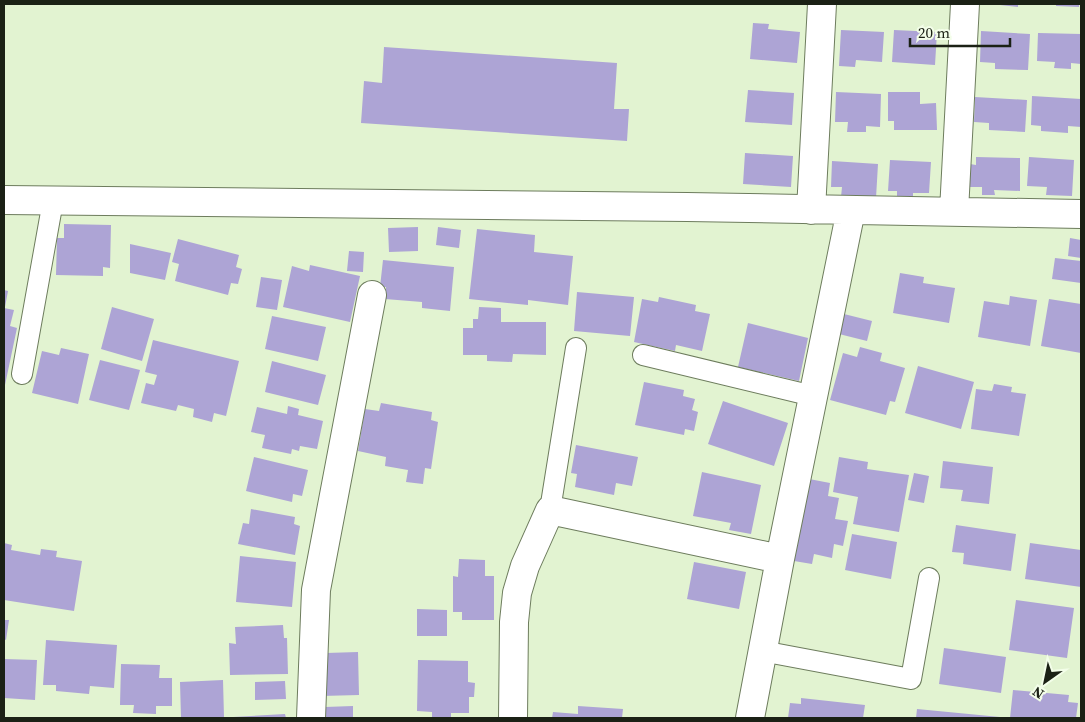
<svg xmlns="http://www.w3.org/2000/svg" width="1085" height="722" font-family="'Source Serif 4',serif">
  <rect width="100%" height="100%" fill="#e2f3d1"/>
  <path fill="#ada4d5" d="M1000,4H1018V7L1000,5Z
    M1056,4H1079V7L1056,6Z
    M753,23L769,24L768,29L800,32L797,63L750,59Z
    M841,30L884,32L882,62L856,60L855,67L839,66Z
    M894,30L937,32L935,65L892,62Z
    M981,31L1030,34L1028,70L995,69V63L980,62Z
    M1038,33L1081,34V64L1071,63V69L1054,68L1055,62L1037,61Z
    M384,47L617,63L614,109H629L627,141L361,123L364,81L382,83Z
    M748,90L794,93L792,125L745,122Z
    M836,92L881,94L880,127L866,126V132H847L848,122H835Z
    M888,92H920V104L936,103L937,130H894V121H888Z
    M1032,96L1081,99V127L1068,126V133L1041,131V126L1031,125Z
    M975,97L1027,100L1025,132L989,130V123L974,122Z
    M745,153L793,156L791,187L743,184Z
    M976,157L1020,158V191L994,190L995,195H982V187H970V164L976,165Z
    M1029,157L1074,160L1072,196L1046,195L1047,187L1027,186Z
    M890,160L931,162L929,193H913V198L897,197V191H888Z
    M832,161L878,164L876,198L841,197L842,187H831Z
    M64,224L111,225L110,268L103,267V276L56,275L57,238H64Z
    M418,227V251L389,252L388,228Z
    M438,227L461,230L459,248L436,245Z
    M477,229L535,235L534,252L573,256L568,305L528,300V305L469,299Z
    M1070,238L1081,240V258L1068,256Z
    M178,239L239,255L236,267L242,269L238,284L231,283L228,295L175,281L179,264L172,262Z
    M130,244L171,253L165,280L130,273Z
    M349,251L364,252L363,272L347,271Z
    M1055,258L1081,261V283L1052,279Z
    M383,260L454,267L450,311L422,308V302L385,299L386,287H380Z
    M310,265L360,276L350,322L283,307L292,266L309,271Z
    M900,273L924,277L923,283L955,288L949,323L893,313Z
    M261,277L282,280L277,310L256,307Z
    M4,290L8,291L5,307H4Z
    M577,292L634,297L630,336L574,331Z
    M1010,296L1037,300L1030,346L978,337L984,301L1009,305Z
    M659,297L696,305L695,311L710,314L702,351L676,345L675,351L634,342L642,299L658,302Z
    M1049,299L1081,304V353L1041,346Z
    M112,307L154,319L142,361L101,349Z
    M479,307L501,308V322H546V355L513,354L512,362L487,361V355H463V328H473V319H478Z
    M4,308L14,310L10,326L17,328L5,385Z
    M844,314L872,321L867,341L839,334Z
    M272,316L326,327L318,361L265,349Z
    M748,323L808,338L799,381L738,367Z
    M153,340L239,361L226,416L214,413L212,422L193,417L194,409L178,405L176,411L141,403L146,383L154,385L157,375L145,372Z
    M860,347L882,353L880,361L905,368L895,402L890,401L886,415L830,400L843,353L857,357Z
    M61,348L89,354L78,404L32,393L42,351L59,355Z
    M100,360L140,370L129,410L89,400Z
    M272,361L326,375L318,405L265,392Z
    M918,366L974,382L961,429L905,413Z
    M644,382L684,390L683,396L695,399L692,410L698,412L694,431L685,429L684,435L635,425Z
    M994,384L1012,387L1011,392L1026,394L1019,436L971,429L976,389L992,391Z
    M723,401L788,423L774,466L708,444Z
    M381,403L432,412L431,420L438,422L431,469L425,468L423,484L406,482L408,470L385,466L386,457L358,451L365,409L379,411Z
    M288,406L299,409L298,415L323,421L317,449L300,446L299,451L292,449L291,454L262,448L265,435L251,432L257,407L287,414Z
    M576,445L638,457L632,486L616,483L614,495L575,487L577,474L571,473Z
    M254,457L308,470L302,496L293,494L292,502L246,491Z
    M839,457L868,462L867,469L909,475L899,532L853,524L858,497L833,492Z
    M943,461L993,467L989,504L961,501L963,490L940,488Z
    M702,472L761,485L751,534L729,530L731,523L693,516Z
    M914,473L929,476L924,503L908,500Z
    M804,478L830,483L828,496L839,498L835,519L848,521L843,546L834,544L832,558L814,554L812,564L788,560Z
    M251,509L295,517L294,524L300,526L295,555L238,544L243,523L249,524Z
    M956,525L1016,534L1011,571L963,564L964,553L952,552Z
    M852,534L897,542L891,579L845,570Z
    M4,543L12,545L11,550L40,555L41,549L57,551L56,557L82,561L74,611L4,600Z
    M1030,543L1081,550V587L1025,579Z
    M240,556L296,562L292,607L236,602Z
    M459,559L485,560V576H494V620H462V612H453V576L458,577Z
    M694,562L746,572L739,609L687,599Z
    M1016,600L1074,608L1067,658L1009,650Z
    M417,609L447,610V636H417Z
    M4,620H9L6,640L4,639Z
    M283,625L284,638H287L288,674L230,675L229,643L236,644L235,627Z
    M46,640L117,645L114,688L90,686L89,694L56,691V685H43Z
    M944,648L1006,657L1001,693L939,684Z
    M358,652L359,695L321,696L326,653Z
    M4,659L37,660L35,700L4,698Z
    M418,660L468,661V682L475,683L474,697H469V713H451V718H432V712L417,711Z
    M121,664L160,665L159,678H172V706H156V714L133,713L134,705H120Z
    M223,680L224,717L181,718L180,682Z
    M285,681L286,699L255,700V682Z
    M1013,690L1069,695L1068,702L1078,703L1076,718H1010Z
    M801,698L865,705L863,718H788L790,703L801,704Z
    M353,706V718H325V707Z
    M578,706L623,709L622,718H552L553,712L578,714Z
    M917,709L1000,717V718H916Z
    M285,714L286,718H233V717Z"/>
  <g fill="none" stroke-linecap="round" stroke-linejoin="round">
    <defs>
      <path id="lane" d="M643,355L813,396
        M22,374L53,201
        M550,510L576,348
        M762,651L911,679L929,578"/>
      <path id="street" d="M4,200L687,207L1081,214
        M811,210L822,4
        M954,211L965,4
        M311,718L316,590L372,295
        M513,718L514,622L517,593L525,566L550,510L780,559
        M750,718L780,559L851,210"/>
    </defs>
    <use href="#lane" stroke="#6d7c5d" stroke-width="22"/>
    <use href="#street" stroke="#6d7c5d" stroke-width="30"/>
    <use href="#lane" stroke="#fff" stroke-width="20"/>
    <use href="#street" stroke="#fff" stroke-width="28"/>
  </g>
  <rect width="1085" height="722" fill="none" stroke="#1b2115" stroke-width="10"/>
  <g transform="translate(1045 682) rotate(213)" stroke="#f3fee9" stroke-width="4" paint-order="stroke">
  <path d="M0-4L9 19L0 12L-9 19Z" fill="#1b2115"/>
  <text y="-8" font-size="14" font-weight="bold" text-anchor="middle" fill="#1b2115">N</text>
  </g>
  <path d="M910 38v8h100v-8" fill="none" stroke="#1b2115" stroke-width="2.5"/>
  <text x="918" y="38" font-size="15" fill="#1b2115" stroke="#f3fee9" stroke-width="4" paint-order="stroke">20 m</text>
</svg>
